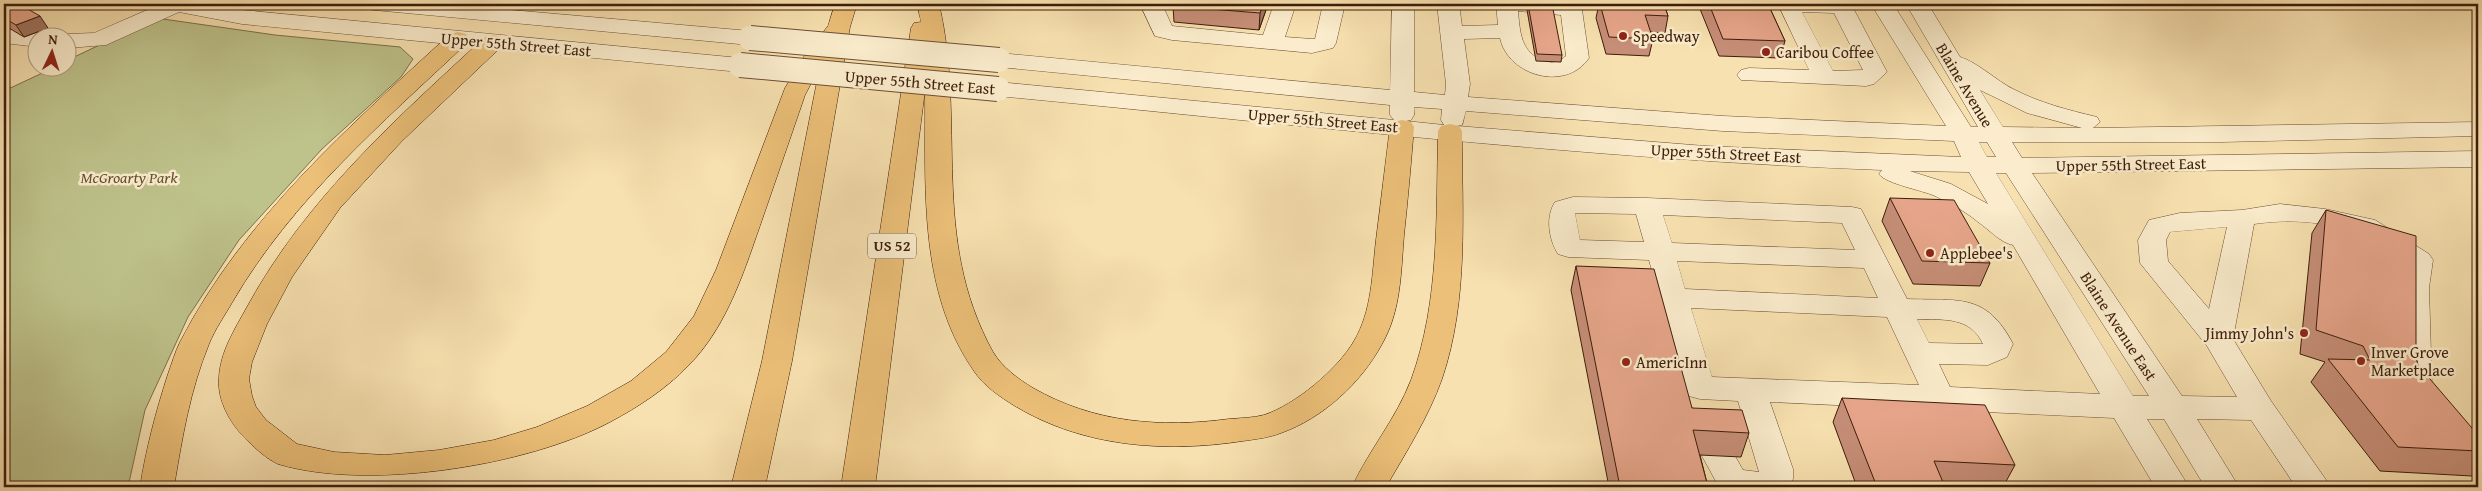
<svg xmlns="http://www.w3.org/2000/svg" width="2482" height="491" font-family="'Gentium Book Plus',serif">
  <rect width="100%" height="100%" fill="#f8e1b0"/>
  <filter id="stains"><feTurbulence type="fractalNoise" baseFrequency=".004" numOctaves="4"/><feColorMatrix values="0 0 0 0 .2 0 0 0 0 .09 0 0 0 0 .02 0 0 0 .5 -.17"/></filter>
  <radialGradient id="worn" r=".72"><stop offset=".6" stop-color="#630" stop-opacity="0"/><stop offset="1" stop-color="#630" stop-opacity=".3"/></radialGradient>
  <path fill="#bec28b" stroke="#7e704a" d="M156,18L275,35L400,47L413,59L401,77L322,149L239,240L188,317L145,410L128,487H4V91L53,68H68V60Z"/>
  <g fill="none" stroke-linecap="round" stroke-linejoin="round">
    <defs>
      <path id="minor" d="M161,4H206L242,10L740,58L748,60L752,65L748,70L740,72L242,24L179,12L106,45L68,48V38H59L68,34L94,33Z
        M363,4H443L750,31L758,33L761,38L758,43L750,45L374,10L366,9Z
        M1140,4H1162L1172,26L1263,35L1274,4H1296L1285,37L1312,39H1315L1323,4H1345L1336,43L1333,48L1312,53L1172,40L1155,36Z
        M1392,4H1414V92L1445,95L1446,84L1437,4H1459L1462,26L1498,25L1496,4H1573L1579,5L1582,10L1589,58C1566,92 1508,76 1500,38L1464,39L1470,84L1468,97L1723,116L1946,126L1871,4H1893L1971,127H1978L1906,4H1928L1960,57C1977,62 1997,81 2013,89C2040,103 2068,110 2097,117L2100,122L2093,128L2478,122V136L2221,142H2012L2022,158L2478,151V167L2032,173L2182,396L2237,397L2207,346L2140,263L2138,240L2149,220L2180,213L2242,210L2280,204L2325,209L2375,220L2429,254L2433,260L2429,288L2432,389L2435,394L2430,402C2416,406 2408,404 2400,391L2401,288L2405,263C2390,252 2372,238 2355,232C2323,221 2287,219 2254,224L2233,339L2271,401L2331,487H2296L2251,420L2197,419L2239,487H2205L2164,419H2147L2189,487H2155L2114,418L1770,402L1793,469V479L1788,487H1719L1702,456L1706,447L1718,444L1730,447L1743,470L1759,472L1738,401L1700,399L1689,396L1684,388L1649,260L1568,257L1558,254C1549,240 1545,217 1555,202L1573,197L1647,198L1852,207L1861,209L1907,299C1958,301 1986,292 2013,344L2007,357L1988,365L1939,364L1950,387L2100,394L2013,245C1999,242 1990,230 1978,222C1965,211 1950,203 1935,196C1922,190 1886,184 1879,174L1882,170C1587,159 1292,124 998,96L990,94L986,89L990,84L998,82L1394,120L1390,115V105L999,67L991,65L988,60L991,55L999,53L1390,90ZM1518,11L1561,15L1566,56C1559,62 1553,64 1544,61C1521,53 1520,33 1518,11ZM1980,90L2027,113L2082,128L2003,127ZM1414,107L1442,109L1441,120L1444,125L1406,121L1411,120L1414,115ZM1466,111L1723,131L1954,141L1961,157L1705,146L1457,126L1462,125ZM1979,142H1987L1996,157H1987ZM1910,171L1969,172L1988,204L1951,184ZM1996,173H2006L2149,396H2133ZM1575,213L1636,214L1644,242L1580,240ZM1663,215L1842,223L1855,250L1672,243ZM2227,227L2209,309L2168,261L2166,240L2170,232ZM1677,261L1864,268L1878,298L1685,289ZM1691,308L1887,317L1919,385L1712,377ZM1917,319C1944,320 1970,316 1983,344L1929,343Z
        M1778,4H1851L1887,72L1874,84L1866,86L1741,80L1737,75L1741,70L1749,68L1809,70ZM1802,12L1834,13L1863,70L1833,71Z
        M4,27L18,32L38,33L47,38H38V47L4,43Z"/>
      <path id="highway" d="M835,4H857L850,27L792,361L765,487H731L762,361L820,66L805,95C791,136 777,176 763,217C745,268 728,326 688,366C666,389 638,407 610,422C527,466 368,491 278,464C267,459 256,449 248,441C231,425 217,401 219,378C220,352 235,329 247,307C306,199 396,119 485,37L493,35L501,37L504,42L501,47L402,141L340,208L292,277L267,324L252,362L249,379L252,396L256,407L266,420L297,444L334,452L385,455L439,450L494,440L537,427L587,406L631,381L666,352L694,316L716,270L785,88L803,58L828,26Z
        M917,4H939C967,123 929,236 993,352C1002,367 1018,379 1033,388C1094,423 1161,428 1229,419C1240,418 1253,418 1264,415C1295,405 1338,369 1354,341C1372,311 1372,274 1376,240C1381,202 1385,165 1390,127L1393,122L1402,120L1411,122L1414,127C1411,163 1408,199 1404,235C1401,272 1401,311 1382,344C1361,383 1323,418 1281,433C1268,438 1256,439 1243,441C1165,453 1083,447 1015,406C999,396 984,386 974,371C917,289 926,184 925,90L875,487H841L911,28L914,23L921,22Z
        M458,32L466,34L469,39L466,44C382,123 292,200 233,301C225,315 215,329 209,344C190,390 182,439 174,487H140C146,449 156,411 168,374C172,363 175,352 180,342C244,218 349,127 450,34Z
        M1450,124L1459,126L1462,131C1462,214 1469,299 1442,379C1428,418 1406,452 1386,487H1352C1369,450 1396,419 1411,380C1440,301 1436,214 1438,131L1441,126Z"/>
    </defs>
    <use href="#minor" stroke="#6c4e34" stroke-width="1"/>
    <use href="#highway" stroke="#3d1d0a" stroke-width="1"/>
    <use href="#minor" fill="#faeccc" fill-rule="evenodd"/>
    <use href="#highway" fill="#ecc078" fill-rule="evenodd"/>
    <defs>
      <path id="minor-bridge" d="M750,38L999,60
        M740,65L998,89"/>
    </defs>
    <use href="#minor-bridge" stroke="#6c4e34" stroke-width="26" stroke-linecap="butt"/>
    <use href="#minor-bridge" stroke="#faeccc" stroke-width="24"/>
  </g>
  <path fill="#c68e77" stroke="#3d1d0a" d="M4,4L48,28L24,37L4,25Z
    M1268,4L1259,30L1174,22L1173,6Z
    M1528,4L1562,55L1561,62L1536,61L1527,10Z
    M1599,4H1664L1668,16L1665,33L1651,32L1653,39L1649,56L1606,54L1596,18Z
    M1698,4H1768L1785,41L1780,58L1719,56Z
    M1890,198L1990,263L1980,286L1913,284L1882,221Z
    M2326,210L2416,358L2418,365L2478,451V469L2472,476L2380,471L2311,382L2325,362L2300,354L2312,233Z
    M1576,266L1692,408L1749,433L1741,457L1700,455L1708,487H1609L1571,290Z
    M1842,398L2015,465L2003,487H1971L1945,486V487H1857L1833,422Z"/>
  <path fill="#a17461" stroke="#3d1d0a" d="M1263,4H1268L1259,30L1260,13Z
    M40,16L48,28L24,37L16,25Z"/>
  <path fill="#e6a58a" stroke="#3d1d0a" d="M4,4H19L40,16L16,25L4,18Z
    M1174,4H1263L1260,13L1173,6Z
    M1528,4H1552L1562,55L1537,54Z
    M1600,4H1664L1668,16L1645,15L1653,39L1609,37Z
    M1709,4H1768L1785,41L1723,39Z
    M1890,198L1954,200L1990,263L1922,261Z
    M2326,210L2416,236V358L2418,365L2478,435V451L2398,447L2328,359L2370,360L2363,346L2316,330Z
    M1576,266L1654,269L1692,408L1742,410L1749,433L1693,430L1708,487H1620Z
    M1842,398L1985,405L2015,465L1934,461L1945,487H1877Z"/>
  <g fill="#8f2418" stroke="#faeccc" stroke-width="2">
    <circle cx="1623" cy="36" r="5"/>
    <circle cx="1766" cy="52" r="5"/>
    <circle cx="1930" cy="253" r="5"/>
    <circle cx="2304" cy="333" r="5"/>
    <circle cx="2361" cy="361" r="5"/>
    <circle cx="1626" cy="362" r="5"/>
  </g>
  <g text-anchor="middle" stroke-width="5" stroke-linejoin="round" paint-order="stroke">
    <rect fill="#faeccc" stroke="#765b44" stroke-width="1" x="868" y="233.5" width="48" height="25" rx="4"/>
    <g font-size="15" font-weight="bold" fill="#3d1d0a">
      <text x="892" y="251">US 52</text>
    </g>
    <g font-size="16" fill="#3d1d0a" stroke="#faeccc" text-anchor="start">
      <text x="1633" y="42">Speedway</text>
      <text x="1776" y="58">Caribou Coffee</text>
      <text x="1940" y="259">Applebee's</text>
      <text x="2294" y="339" text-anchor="end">Jimmy John's</text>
      <text x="2371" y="358">Inver Grove<tspan x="2371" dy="18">Marketplace</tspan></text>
      <text x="1636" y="368">AmericInn</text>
    </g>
    <g font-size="16" fill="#3d1d0a" stroke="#faeccc">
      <text transform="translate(516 44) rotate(5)" y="6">Upper 55th Street East</text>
      <text transform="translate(920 82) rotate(5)" y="6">Upper 55th Street East</text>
      <text transform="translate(1965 85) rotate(59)" y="6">Blaine Avenue</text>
      <text transform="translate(1323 120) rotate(5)" y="6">Upper 55th Street East</text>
      <text transform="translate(1726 153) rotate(3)" y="6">Upper 55th Street East</text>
      <text transform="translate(2131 164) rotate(-1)" y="6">Upper 55th Street East</text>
      <text transform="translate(2119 326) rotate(57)" y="6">Blaine Avenue East</text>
    </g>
    <g font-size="16" font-style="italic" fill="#644f31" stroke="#faeccc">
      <text x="129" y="183">McGroarty Park</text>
    </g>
  </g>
  <rect width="2482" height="491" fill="none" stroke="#f8e1b0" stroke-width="20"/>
  <rect x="5" y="5" width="2472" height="481" fill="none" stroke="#3d1d0a" stroke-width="2.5"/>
  <rect x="10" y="10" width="2462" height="471" fill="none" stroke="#3d1d0a"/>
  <g transform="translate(52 52) rotate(4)"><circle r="24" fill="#faeccc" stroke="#ae997e"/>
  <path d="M0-4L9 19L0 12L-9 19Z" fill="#8f2418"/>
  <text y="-8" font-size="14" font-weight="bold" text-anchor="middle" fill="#3d1d0a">N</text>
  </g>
  <rect width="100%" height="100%" filter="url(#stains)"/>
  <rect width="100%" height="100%" fill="url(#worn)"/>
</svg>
